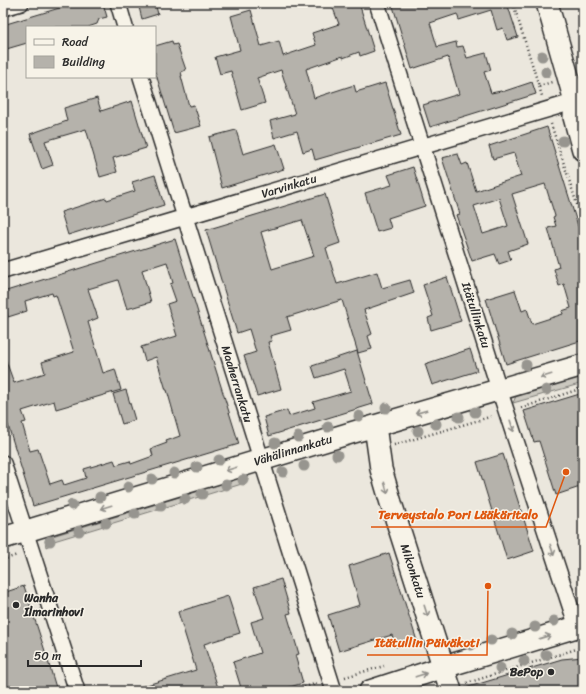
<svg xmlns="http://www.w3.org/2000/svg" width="586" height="694" font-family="Sriracha,sans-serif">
  <rect width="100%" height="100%" fill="#ebe7dd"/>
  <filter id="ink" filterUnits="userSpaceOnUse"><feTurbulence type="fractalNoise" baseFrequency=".025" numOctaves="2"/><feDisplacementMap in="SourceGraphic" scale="8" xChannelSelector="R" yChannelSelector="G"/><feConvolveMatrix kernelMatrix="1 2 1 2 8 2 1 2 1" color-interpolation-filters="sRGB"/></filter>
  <g filter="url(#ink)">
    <path fill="#cbc8bf" stroke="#7b7a75" d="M583,376V383L513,403L516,396Z
      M245,476L249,477L245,483L54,541L52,544L46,547L45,541L46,538L199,491Z"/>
    <path fill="#b5b2ab" stroke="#2b2b2b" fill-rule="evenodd" d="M76,3H103L107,17L99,19L97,24L88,27H27V43L3,50V25Z
      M138,3H155L158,14L142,19Z
      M331,3H359L374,51L360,56L359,52L343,58V56L306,69L314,98L354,85L356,92L385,83L401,135L315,160L312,149L303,152L297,131L274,138L270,121L295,114L281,70L257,78L265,103L242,110L231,71L220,74L215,57L240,50L231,16L251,10L261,46L279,41L283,56L316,45L312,33L339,24Z
      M392,3H507L518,37L507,40L503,28L497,30L491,10L459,20L457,14L430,23L437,46V47L456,42L457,47L463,46L467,58L486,53L491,70L484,72L491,93L501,91L502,92L532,82L536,94L430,127L423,105L459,94L448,57L412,69Z
      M172,41L173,45L177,44L186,70L181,72L182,76H181L189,106L194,105L201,126L174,133L155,71V46Z
      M97,98L101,111L132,101L146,148L113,158L117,172L100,177L86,129L45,141L53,165L42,169L30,134L67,121L64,108Z
      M547,127L579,229H580L583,239V340L506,364L486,299L515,290L522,311L527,309L532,324L563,314L562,311L571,308L564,284L559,286L554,269L559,267L548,228L556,226L553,217L555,216L545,184L512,194L528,244L508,251L511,260L499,264L495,254L472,261L456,215L460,214L442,158L458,154L462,165L467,163L476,191L521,176L514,153L493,159L489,146ZM499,198L508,226L483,234L474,206Z
      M236,130L243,154L276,144L284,169L222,188L209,137Z
      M413,167L425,206L388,218L391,228L377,232L365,193L392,185L388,175Z
      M155,175L164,205L68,235L61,212L106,198L107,200L135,191L132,182Z
      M325,194L340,243L326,248L337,284L377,272L382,288L410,280L414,293L364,310L372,334L368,336L372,349L358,353L342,300L287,317L291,330L270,336L272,341L268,342L281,389L257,396L244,356L256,352L249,329L237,333L206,230ZM302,220L314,256L272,269L261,232Z
      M175,239L239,444L33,506L3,409V358H5L14,383L45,373L42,362L74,352L56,295L53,296L52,293L25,301L27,311L8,317L3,300V292ZM167,262L173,283L170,284L176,301L167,304L177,336L141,347L145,361L156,357L166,390H167L180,436L166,441L167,443L151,449L153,456L131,464L130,461L116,465L114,460L84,469L86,478L64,485L62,480L50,484L38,449L30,451L22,423L26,422L22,411L54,401L56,409L121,390L115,369L103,373L88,322L98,318L88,289L118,280L127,309L151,302L142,270Z
      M447,277L461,321L431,330L428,318L433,316L423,285Z
      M470,349L477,371L432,385L425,364Z
      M357,351L373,404L269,436L264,417L287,410L289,416L315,408L313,402L351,391L344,369L316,378L312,366Z
      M126,390L135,420L122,424L113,394Z
      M583,393V486L556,495L539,441L534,442L524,411Z
      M503,454L534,551L507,560L477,462Z
      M389,553L417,641L396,647L392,635L339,651L328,615L360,605L349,566Z
      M281,579L291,613L287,614L299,654L295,655L303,683L277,691H242L233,662L260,653L251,622L264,618L254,587Z
      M24,586L45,651L57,691H3V593Z
      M228,596L240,633L204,644L219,691H137V688L196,670L178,612Z
      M583,657V691H466L465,688L562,659Z"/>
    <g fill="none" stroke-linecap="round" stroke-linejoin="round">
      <defs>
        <path id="street" d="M118,3L125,27
          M377,3L499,389L577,627
          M3,8L21,3
          M141,77L334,691
          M3,271L583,99
          M3,463L77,691"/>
        <path id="secondary" d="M547,3L575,101L583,114
          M575,101L574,117L583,150
          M375,426L381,469L391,503L451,691
          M3,538L354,432L583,365
          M370,691L444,667L583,625"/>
      </defs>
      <use href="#street" stroke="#2b2b2b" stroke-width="18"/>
      <use href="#secondary" stroke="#2b2b2b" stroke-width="24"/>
      <path stroke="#2b2b2b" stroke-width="2.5" stroke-dasharray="1 3" stroke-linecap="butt" d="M513,3L542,96
        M539,86L552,82
        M551,124L583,223
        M521,408L583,388
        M394,445L493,416
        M3,560L17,555
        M345,677L384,666
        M467,683L583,647
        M314,685L316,691
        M293,691L317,683"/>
      <use href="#street" stroke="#f7f3e8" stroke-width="15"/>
      <use href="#secondary" stroke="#f7f3e8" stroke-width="21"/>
    </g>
    <g fill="#97958f">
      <circle cx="542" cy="56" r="5.5"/>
      <circle cx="546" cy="72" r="5.5"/>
      <circle cx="563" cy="141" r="5.5"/>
      <circle cx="526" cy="365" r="5.5"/>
      <circle cx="546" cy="390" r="5.5"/>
      <circle cx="386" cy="408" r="5.5"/>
      <circle cx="475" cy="412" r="5.5"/>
      <circle cx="359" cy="416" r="5.5"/>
      <circle cx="459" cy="417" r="5.5"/>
      <circle cx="436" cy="424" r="5.5"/>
      <circle cx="328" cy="427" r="5.5"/>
      <circle cx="418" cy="431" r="5.5"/>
      <circle cx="298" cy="437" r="5.5"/>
      <circle cx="275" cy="443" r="5.5"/>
      <circle cx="337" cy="455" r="5.5"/>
      <circle cx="219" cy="460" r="5.5"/>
      <circle cx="304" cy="466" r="5.5"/>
      <circle cx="197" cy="467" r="5.5"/>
      <circle cx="283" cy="472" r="5.5"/>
      <circle cx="174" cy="473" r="5.5"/>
      <circle cx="152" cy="479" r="5.5"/>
      <circle cx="243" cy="480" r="5.5"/>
      <circle cx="226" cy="485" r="5.5"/>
      <circle cx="128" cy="487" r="5.5"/>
      <circle cx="202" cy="494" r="5.5"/>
      <circle cx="100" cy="497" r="5.5"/>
      <circle cx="185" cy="499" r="5.5"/>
      <circle cx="72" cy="505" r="5.5"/>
      <circle cx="161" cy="506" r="5.5"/>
      <circle cx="135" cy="514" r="5.5"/>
      <circle cx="106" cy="523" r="5.5"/>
      <circle cx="79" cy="531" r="5.5"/>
      <circle cx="50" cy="541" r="5.5"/>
      <circle cx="554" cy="621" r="5.5"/>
      <circle cx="535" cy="627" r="5.5"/>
      <circle cx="512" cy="634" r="5.5"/>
      <circle cx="491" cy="640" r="5.5"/>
      <circle cx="471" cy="645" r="5.5"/>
      <circle cx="546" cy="655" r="5.5"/>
      <circle cx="524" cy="661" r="5.5"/>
      <circle cx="500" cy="668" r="5.5"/>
    </g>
    <defs><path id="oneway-shaft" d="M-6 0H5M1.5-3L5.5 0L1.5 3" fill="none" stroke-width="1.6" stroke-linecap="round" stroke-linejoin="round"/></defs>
    <g stroke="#918f8a">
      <use href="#oneway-shaft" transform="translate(546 376) rotate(163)"/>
      <use href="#oneway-shaft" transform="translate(421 412) rotate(164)"/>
      <use href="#oneway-shaft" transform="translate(512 426) rotate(72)"/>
      <use href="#oneway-shaft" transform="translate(231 469) rotate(163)"/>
      <use href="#oneway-shaft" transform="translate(386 488) rotate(74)"/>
      <use href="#oneway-shaft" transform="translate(106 507) rotate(163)"/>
      <use href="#oneway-shaft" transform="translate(552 550) rotate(72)"/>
      <use href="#oneway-shaft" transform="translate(426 611) rotate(72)"/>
      <use href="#oneway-shaft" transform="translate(545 637) rotate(-17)"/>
      <use href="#oneway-shaft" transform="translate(421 675) rotate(-18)"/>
    </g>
  </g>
  <g fill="#2b2b2b" stroke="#f7f3e8" stroke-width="1.5">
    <circle cx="16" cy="605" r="4"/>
    <circle cx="551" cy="672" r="4"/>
  </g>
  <g text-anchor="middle" stroke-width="3" stroke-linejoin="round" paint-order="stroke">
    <g font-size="12" fill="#2b2b2b" stroke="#f7f3e8">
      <text transform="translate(289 186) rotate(-17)" y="4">Varvinkatu</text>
      <text transform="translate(476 315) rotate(72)" y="4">Itätullinkatu</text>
      <text transform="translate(237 384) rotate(73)" y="4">Maaherrankatu</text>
      <text transform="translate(293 450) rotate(-17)" y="4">Vähälinnankatu</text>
      <text transform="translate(413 571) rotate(72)" y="4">Mikonkatu</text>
    </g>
    <g font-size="12" font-weight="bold" fill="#2b2b2b" stroke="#f7f3e8" text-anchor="start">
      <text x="24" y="602">Wanha<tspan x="24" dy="14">Ilmarinhovi</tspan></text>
      <text x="543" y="676" text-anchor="end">BePop</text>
    </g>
  </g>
  <path fill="none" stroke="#df570e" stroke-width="1.5" d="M566 472L546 527H371M488 586L487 655H367"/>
  <g fill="#df570e" stroke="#f7f3e8" stroke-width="1.5">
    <circle cx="566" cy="472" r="4"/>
    <circle cx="488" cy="586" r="4"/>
  </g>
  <g font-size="13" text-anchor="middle" font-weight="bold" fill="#df570e" stroke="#f7f3e8" stroke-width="3" stroke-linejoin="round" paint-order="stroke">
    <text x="458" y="519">Terveystalo Pori Lääkäritalo</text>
    <text x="427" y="647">Itätullin Päiväkoti</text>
  </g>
  <rect width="586" height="694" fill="none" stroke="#f7f3e8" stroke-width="16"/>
  <rect x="8" y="8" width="570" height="678" fill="none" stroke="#2b2b2b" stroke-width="1.5" filter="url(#ink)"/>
  <rect x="26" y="26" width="130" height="52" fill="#f7f3e8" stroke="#a5a39c"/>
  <rect x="34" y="39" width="20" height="6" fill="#f7f3e8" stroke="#a5a39c"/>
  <text x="62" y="46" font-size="12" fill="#2b2b2b">Road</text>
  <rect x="34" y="56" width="20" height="12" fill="#b5b2ab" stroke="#a5a39c"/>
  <text x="62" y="66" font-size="12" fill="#2b2b2b">Building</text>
  <path d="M28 660v6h113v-6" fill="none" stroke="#2b2b2b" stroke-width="2"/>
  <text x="34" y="660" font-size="12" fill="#2b2b2b" stroke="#f7f3e8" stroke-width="3" paint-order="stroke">50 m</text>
</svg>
